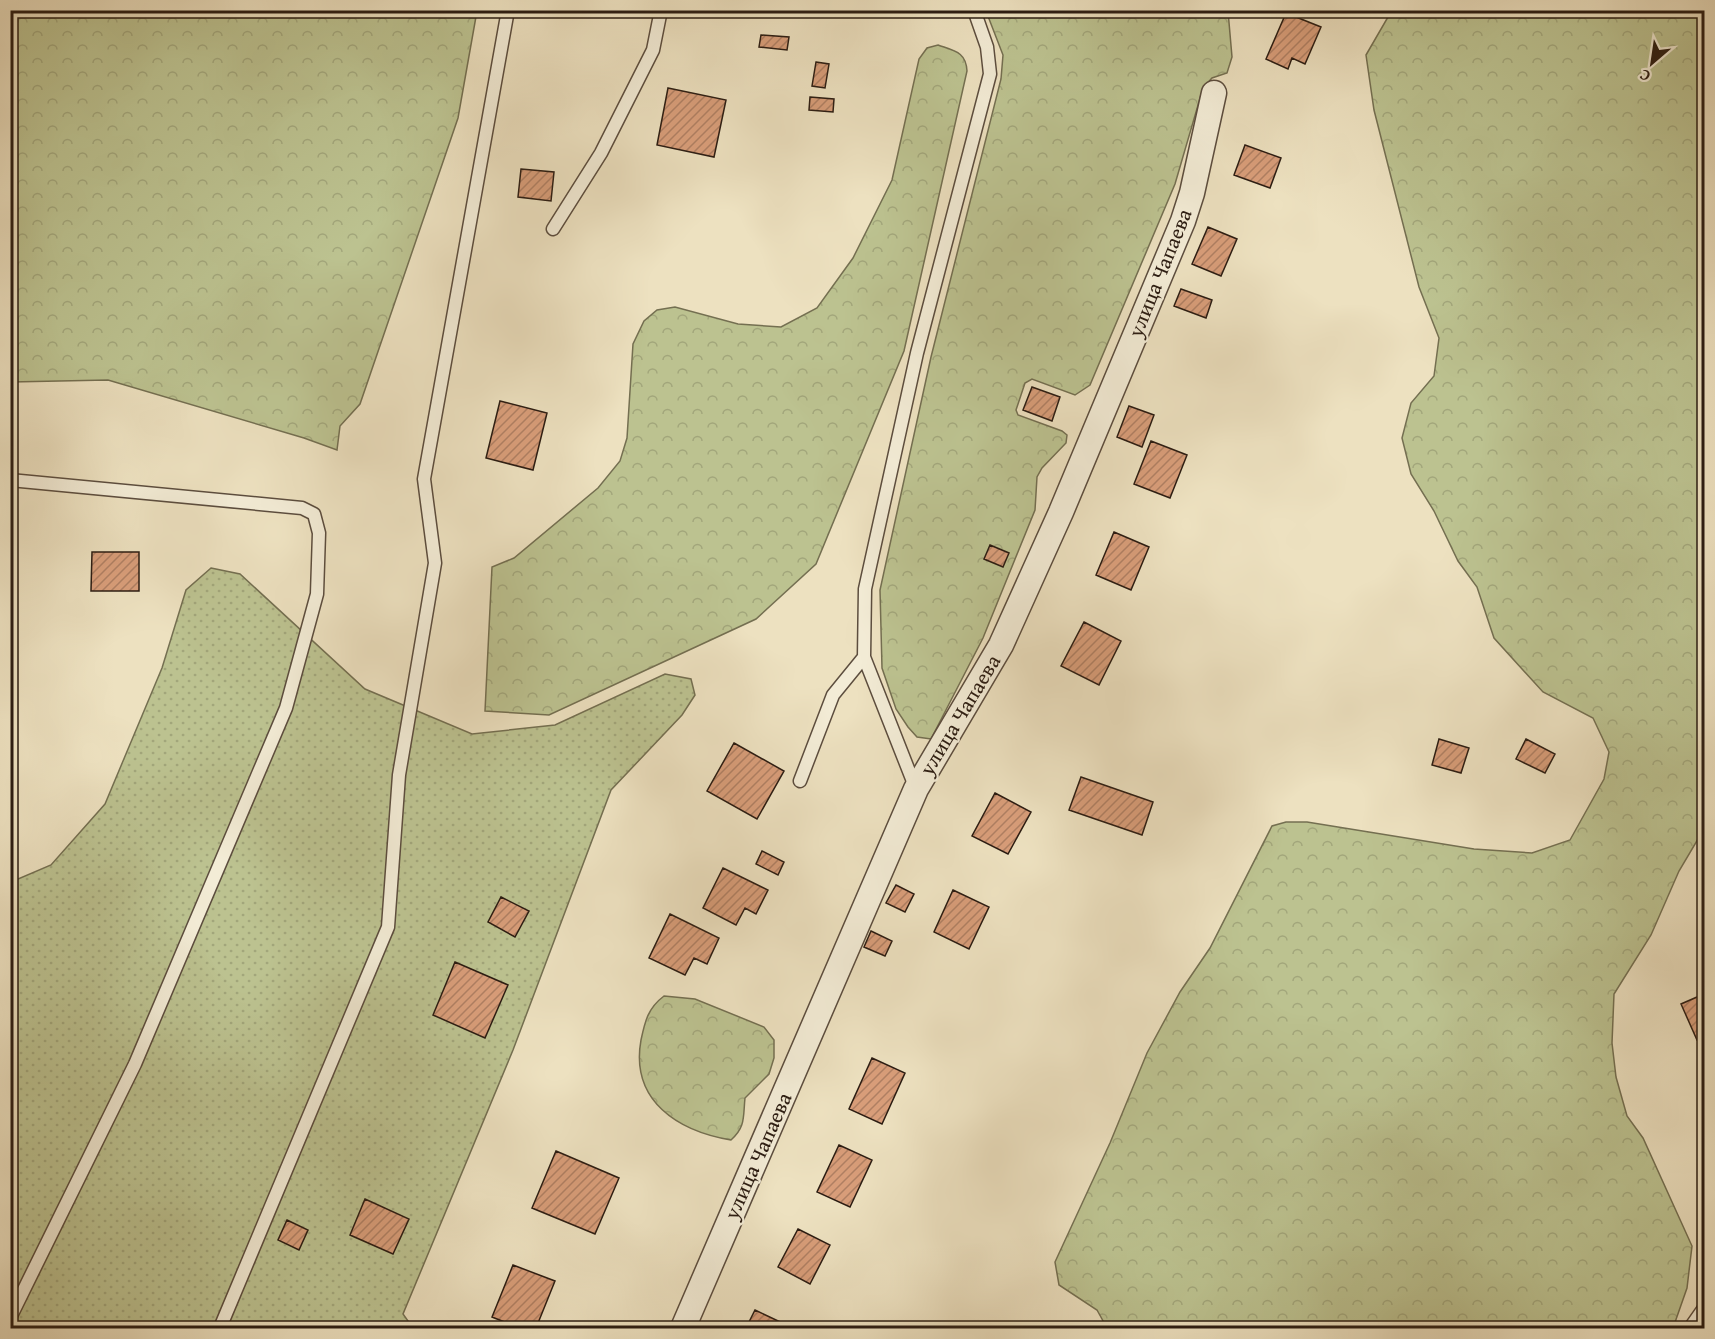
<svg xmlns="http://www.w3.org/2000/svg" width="1715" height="1339" font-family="'Gentium Book Plus',serif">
  <defs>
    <pattern id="grass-dots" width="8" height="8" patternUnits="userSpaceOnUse" patternTransform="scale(1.5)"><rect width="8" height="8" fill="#bcc290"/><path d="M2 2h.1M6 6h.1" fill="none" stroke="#a2a67b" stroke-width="1.8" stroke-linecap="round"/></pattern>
    <pattern id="forest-crowns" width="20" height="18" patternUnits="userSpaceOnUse" patternTransform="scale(1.5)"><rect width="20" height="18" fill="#bcc290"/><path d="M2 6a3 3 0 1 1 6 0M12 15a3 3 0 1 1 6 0" fill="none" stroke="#a2a67b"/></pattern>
    <pattern id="building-hatch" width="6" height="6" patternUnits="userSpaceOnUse" patternTransform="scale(1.5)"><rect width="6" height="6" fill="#d89d79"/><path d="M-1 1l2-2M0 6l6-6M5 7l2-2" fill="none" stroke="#af7f62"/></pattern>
  </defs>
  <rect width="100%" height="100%" fill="#ede1c0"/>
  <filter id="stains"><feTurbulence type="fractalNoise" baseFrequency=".00333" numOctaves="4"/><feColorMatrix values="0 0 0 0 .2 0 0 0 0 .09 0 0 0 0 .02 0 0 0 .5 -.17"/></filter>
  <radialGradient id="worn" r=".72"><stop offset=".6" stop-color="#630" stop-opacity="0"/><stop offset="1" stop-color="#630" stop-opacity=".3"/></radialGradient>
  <path fill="url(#grass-dots)" stroke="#746f51" stroke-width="1.5" d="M211,568L240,574L365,689L472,734L555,725L665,674L691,679L695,695L682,715L611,790L513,1050L403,1314L413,1328H11V882L51,865L105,804L162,668L186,590Z"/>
  <path fill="url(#forest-crowns)" stroke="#746f51" stroke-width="1.5" d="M1392,10L1704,11V815L1701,834L1679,871L1651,935L1614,994L1612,1043L1616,1077L1627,1116L1643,1138L1692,1246L1687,1288L1673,1328H1107L1097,1310L1059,1285L1055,1262L1110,1143L1147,1053L1180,992L1210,948L1272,826L1286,822H1307L1474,849L1532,853L1570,840L1604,779L1609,752L1593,718L1543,692L1494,638L1477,587L1458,561L1434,511L1411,474L1402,438L1411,403L1434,376L1439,338L1419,287L1374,110L1366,55Z
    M10,11H477L458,118L360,404L340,426L337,450L304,438L108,380L11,382Z
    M986,11H1228L1232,57L1227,73L1212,78L1203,88L1175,184L1090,385L1075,395L1032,379L1025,383L1016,410L1018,415L1062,431L1067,435L1066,443L1042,468L1037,477L1035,510L983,638L931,739L917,737L908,727L896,709L882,668L880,590L931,357L1001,79L1003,55Z
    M938,45C955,51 966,52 967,71L904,351L816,564L756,619L549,715L485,711L492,567L514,558L598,488L620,461L627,438L633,344L644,321L657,310L675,307L738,324L781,327L817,308L853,258L892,180L919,59L927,48Z
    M664,996L695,999L764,1027L774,1040V1058L769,1074L745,1098C743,1116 746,1127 731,1140C678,1131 630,1101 641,1040C645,1021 648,1008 664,996Z"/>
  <path fill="url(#building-hatch)" stroke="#2b1c12" stroke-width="1.5" d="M1286,13L1321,27L1305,64L1292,58L1288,69L1266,59Z
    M761,35L789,37L787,50L759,47Z
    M816,62L829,64L825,88L812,86Z
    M668,88L726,100L714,157L657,145Z
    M810,97L834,99L833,112L809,110Z
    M1245,145L1281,158L1270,188L1234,175Z
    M521,169L554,172L551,201L518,197Z
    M1208,227L1237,239L1221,276L1192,264Z
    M1181,289L1212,300L1206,318L1174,306Z
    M1032,387L1060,397L1052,421L1023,410Z
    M500,401L547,413L533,470L486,458Z
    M1129,406L1154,415L1142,447L1117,437Z
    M1151,441L1187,455L1170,498L1134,484Z
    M1114,532L1149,547L1131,590L1096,575Z
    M990,545L1009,553L1003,567L984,559Z
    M92,552H139V591H91Z
    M1084,622L1121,641L1099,685L1061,666Z
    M1439,739L1469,748L1461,773L1432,765Z
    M1526,739L1555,754L1545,773L1516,759Z
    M734,743L784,771L757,819L707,791Z
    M1081,777L1153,802L1142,835L1069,810Z
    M995,793L1031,812L1008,854L972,836Z
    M762,851L784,862L778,875L756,864Z
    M723,868L768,890L756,914L745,908L736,925L703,908Z
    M896,885L914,894L905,912L886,903Z
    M953,890L989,907L969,949L934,932Z
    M501,897L529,911L515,937L488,922Z
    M670,914L719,938L707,964L694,958L685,975L649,958Z
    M871,931L892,941L885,956L864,947Z
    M455,962L508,985L485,1038L433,1015Z
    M1704,994V1037L1697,1040L1681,1004Z
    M872,1058L905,1073L882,1124L849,1109Z
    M839,1145L872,1160L850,1207L817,1192Z
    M556,1151L619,1178L595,1234L532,1208Z
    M365,1199L409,1219L393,1254L350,1235Z
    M287,1220L308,1230L299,1250L278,1240Z
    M798,1229L830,1245L810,1284L778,1267Z
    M513,1265L555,1281L536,1328H520L492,1317Z
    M755,1310L793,1328H746Z"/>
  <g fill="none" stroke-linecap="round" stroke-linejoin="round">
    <defs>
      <path id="lane" d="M553,229L601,153L653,50L661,10
        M10,480L302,508L314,514L319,533L317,594L286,708L135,1064L10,1318
        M800,781L833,695L864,657
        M916,789L864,657L865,589L917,353L990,74L987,47L974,10
        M220,1328L388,927L399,775L435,563L424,479L508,10
        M1690,1328L1704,1308"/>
      <path id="street" d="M683,1328L916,789L1001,645L1061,512L1183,221L1192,193L1214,93"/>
    </defs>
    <use href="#lane" stroke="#5c4d3e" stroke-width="15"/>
    <use href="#street" stroke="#5c4d3e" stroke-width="27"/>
    <use href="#lane" stroke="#f3ecd6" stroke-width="12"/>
    <use href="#street" stroke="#f3ecd6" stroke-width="24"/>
  </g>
  <g text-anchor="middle" stroke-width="4.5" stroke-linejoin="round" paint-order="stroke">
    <g font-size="21" fill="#2b1c12" stroke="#f3ecd6">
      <text transform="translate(1160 273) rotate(-68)" y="7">улица Чапаева</text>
      <text transform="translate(960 715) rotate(-59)" y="7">улица Чапаева</text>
      <text transform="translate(758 1156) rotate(-66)" y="7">улица Чапаева</text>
    </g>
  </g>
  <rect width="1715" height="1339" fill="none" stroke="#ede1c0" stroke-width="36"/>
  <rect x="12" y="12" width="1691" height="1315" fill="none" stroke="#2b1c12" stroke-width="3"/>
  <rect x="18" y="18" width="1679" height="1303" fill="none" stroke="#2b1c12" stroke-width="1.5"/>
  <g transform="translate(1652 63) rotate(209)" stroke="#f3ecd6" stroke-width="4.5" paint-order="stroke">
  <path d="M0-4.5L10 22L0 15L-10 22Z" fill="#2b1c12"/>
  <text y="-9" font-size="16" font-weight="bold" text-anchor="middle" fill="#2b1c12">С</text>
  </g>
  <rect width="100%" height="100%" filter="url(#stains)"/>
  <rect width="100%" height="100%" fill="url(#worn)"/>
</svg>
